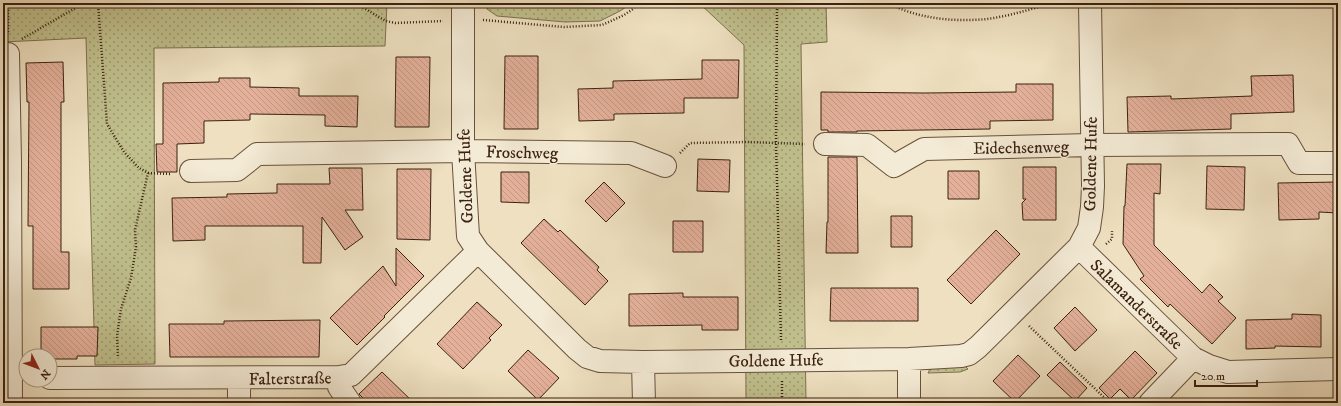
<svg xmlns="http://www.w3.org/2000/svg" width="1341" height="406" font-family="'IM FELL DW Pica',serif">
  <defs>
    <pattern id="green-dots" width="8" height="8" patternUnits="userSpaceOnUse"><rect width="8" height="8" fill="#c0c08d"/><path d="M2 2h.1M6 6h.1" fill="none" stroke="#9d9c72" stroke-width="1.8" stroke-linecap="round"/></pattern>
    <pattern id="building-back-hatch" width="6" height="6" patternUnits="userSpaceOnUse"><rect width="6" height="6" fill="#e4b09a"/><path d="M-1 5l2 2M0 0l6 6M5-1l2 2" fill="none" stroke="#c49784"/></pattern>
  </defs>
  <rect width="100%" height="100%" fill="#eee0c0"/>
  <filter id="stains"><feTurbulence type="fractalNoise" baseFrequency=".005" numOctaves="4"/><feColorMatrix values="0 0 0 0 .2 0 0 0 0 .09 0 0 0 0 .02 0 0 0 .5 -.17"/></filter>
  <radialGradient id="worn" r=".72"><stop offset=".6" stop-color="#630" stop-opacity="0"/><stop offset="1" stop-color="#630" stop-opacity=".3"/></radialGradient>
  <path fill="url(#green-dots)" stroke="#7e704f" d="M3,3H387L385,46L154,48L155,364L95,365L86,38L3,42Z
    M488,3H632L620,11L600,21L565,22L497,16L487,9Z
    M699,3H826L827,42L801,44L806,403H746L744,45Z
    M963,364L968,369L960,372L928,373L930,369Z"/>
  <path fill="url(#building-back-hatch)" stroke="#3b2111" d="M505,56H538V129H504Z
    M396,57H430L429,127H395Z
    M702,60H739L738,98H684V113L614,114V120L579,121L578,89L613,88V81L702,79Z
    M63,62L64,102H61V252H69V289H33V226H28L29,102H27L26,63Z
    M1293,75L1294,112L1231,114V129L1128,132L1127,97L1171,96V99L1252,96L1251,76Z
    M219,78H250V87L299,88V96H358L357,127L325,126V115L250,114V120L204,121V143L177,144V172H157L156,144H163V83L219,82Z
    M1016,84H1053V120L990,121V129L857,131V132H828V130H821V92L924,93L1016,92Z
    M828,157H857L858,253H826L827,222H828Z
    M698,159L730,160L729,192L697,191Z
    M1127,164H1161L1160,194L1154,193V245L1202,293L1210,284L1223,297L1218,301L1236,318L1212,344L1170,304L1168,307L1140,279L1144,276L1123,244L1124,206H1125Z
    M1207,166L1245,167L1244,210L1206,209Z
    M1023,167H1056V220H1023L1022,203L1026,199H1023Z
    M329,168H362L363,210H345L363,237L345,250L322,217L321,263H303V226H205V240L173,241L172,198L227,197V194L277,193V184H330Z
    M397,169H431L430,240L397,239Z
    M948,171H979V199H948Z
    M501,172H529V203L501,202Z
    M604,182L625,203L606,222L585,201Z
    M1338,182V213L1319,212V219L1279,220L1278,183Z
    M891,216H912V247H891Z
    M544,219L558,232L560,230L599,267L597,270L608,281L585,305L521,243Z
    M673,221H703V252H673Z
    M996,230L1020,254L971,304L947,280Z
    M396,248L424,276L384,316L385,317L357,345L330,318L383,266L396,286Z
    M831,288H918V321H830Z
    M683,293V297H738V330H702V325L629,326V294Z
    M477,302L502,325L489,338L491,340L463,369L437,344Z
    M1075,307L1097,330L1075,351L1054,328Z
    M1292,314L1321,315V347L1275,346V348L1246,349V320L1292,319Z
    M320,320L319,357H170L169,324H224V321Z
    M41,327H98L97,356H77V359H50V356H41Z
    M528,350L559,378L538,400L508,371Z
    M1135,351L1157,373L1131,400L1120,389L1110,399L1099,388Z
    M1018,355L1040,376L1015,402L993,381Z
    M1060,362L1087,388L1075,401L1047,375Z
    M382,372L414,403H368L359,394Z"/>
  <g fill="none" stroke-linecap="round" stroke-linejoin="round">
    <defs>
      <path id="minor" d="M463,3V151L468,236L478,251L577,349L587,357L600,361L643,362L909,359L961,356L969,354L978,347L1079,247L1089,228L1092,207L1093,186L1090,3
        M8,54L10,162L11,403
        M825,144L867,145L894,166L924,149L1091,145L1288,144L1299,163H1338
        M191,171L237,170L257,154L463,151L631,153L665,166
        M1079,247L1193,358L1209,366L1228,372L1338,369
        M909,359V403
        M643,362L644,403
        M339,377V387L350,403
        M50,378L339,377L351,375L478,251
        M239,378V403
        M1150,403L1193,358"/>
    </defs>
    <use href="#minor" stroke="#68513d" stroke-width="24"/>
    <path stroke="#3b2111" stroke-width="2.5" stroke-dasharray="1 2" stroke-linecap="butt" d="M98,3L107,124L124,152L139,168L148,173L135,230L136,247L131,278L121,309L117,336L118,357
      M355,3L386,21L395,23L443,21
      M777,3L776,143L781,340
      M888,3C918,19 954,22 987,19C1010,16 1031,9 1053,3
      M1169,3L1198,6L1238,7L1267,3
      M483,20L564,27L602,25L624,15L633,9L638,3
      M8,32V3
      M22,39L84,3
      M680,153L690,143L747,142L805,144
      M148,173L171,174
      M1106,244L1112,239V231
      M1029,326L1110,403
      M782,403V381"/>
    <use href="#minor" stroke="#f4ebd6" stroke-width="22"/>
  </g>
  <g text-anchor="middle" stroke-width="3" stroke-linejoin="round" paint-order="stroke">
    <g font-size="17" fill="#3b2111" stroke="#f4ebd6">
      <text transform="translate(1021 147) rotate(-1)" y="6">Eidechsenweg</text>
      <text transform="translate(522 152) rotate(1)" y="6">Froschweg</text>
      <text transform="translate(1090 164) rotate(-89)" y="6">Goldene Hufe</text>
      <text transform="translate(465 176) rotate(-92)" y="6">Goldene Hufe</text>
      <text transform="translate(1137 304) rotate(44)" y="6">Salamanderstraße</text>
      <text transform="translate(776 360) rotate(-1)" y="6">Goldene Hufe</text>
      <text transform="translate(290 378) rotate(-1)" y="6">Falterstraße</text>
    </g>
  </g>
  <rect width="1341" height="406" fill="none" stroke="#eee0c0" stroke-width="16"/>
  <rect x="4" y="4" width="1333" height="398" fill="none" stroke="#3b2111" stroke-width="2"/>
  <rect x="8" y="8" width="1325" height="390" fill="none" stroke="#3b2111"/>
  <g transform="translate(38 368) rotate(132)"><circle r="19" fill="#f4ebd6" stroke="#aa9a87"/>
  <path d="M0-3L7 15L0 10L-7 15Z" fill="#8f2418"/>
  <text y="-6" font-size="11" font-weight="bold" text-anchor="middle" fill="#3b2111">N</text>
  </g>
  <path d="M1195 380v6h62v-6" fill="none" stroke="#3b2111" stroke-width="2"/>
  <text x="1201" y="380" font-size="12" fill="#3b2111" stroke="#f4ebd6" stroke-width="3" paint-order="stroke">20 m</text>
  <rect width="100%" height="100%" filter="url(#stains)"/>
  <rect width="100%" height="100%" fill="url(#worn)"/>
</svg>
